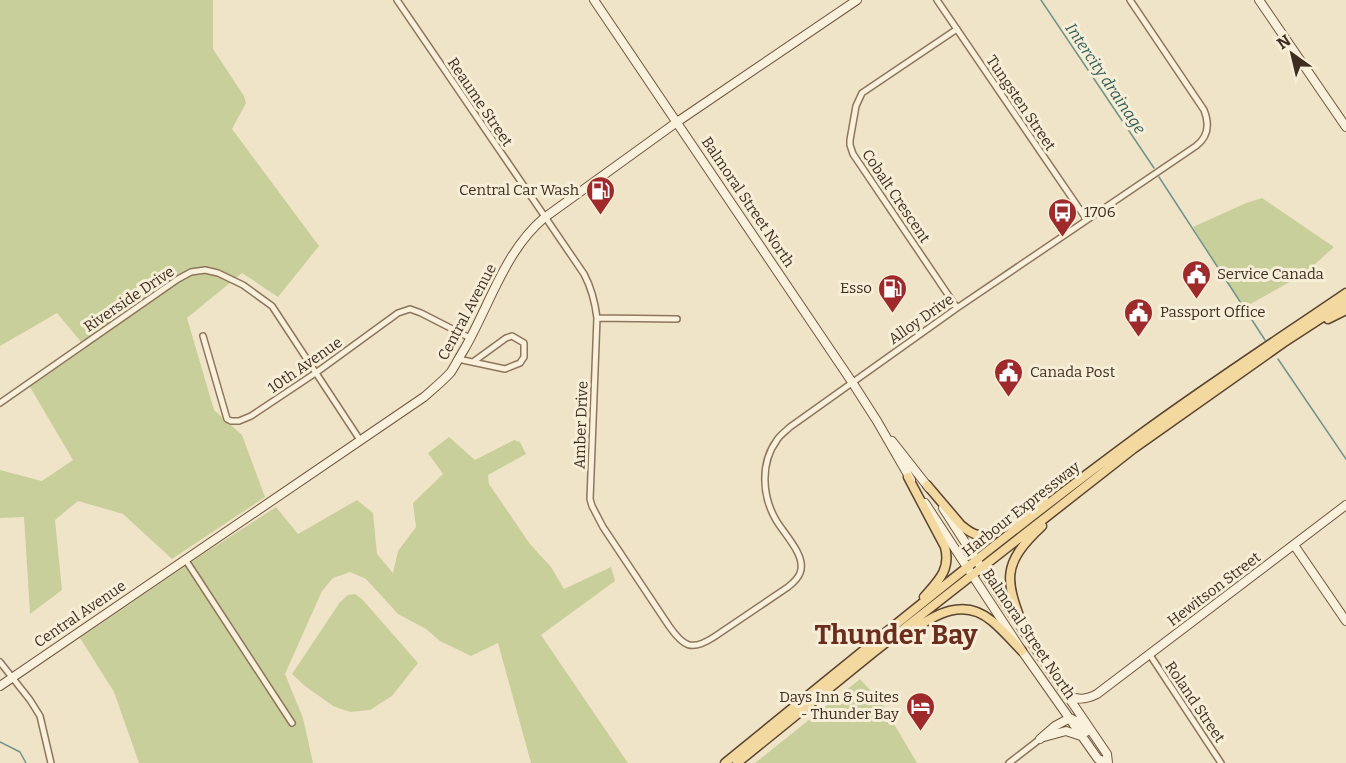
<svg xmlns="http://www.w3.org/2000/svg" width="1346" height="763" font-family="Bitter,serif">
  <rect width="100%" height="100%" fill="#f0e4c8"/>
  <path fill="#c9cf9b" d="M0,0H213V49L244,96L246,103L232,129L319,246L278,297L242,273L187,318L214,410L242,435L265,497L172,559L123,514L78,501L55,520L62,590L30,614L24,517L0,518V470L42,481L73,460L30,387L86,348L57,313L0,346Z
    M1262,198L1334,247L1304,274L1245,307L1226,282L1193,227L1246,203Z
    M449,437L475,460L514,440L520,442L526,454L488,475L489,484L530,544L551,567L564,589L611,567L615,581L541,635L628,763H531L498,643L471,656L440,641L426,629L398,614L366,579L350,572L333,578L322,591L285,674L303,718L313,763H139L114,692L80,638L197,558L276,507L298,534L357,500L373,513L377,554L393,573L398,551L416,527L413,503L443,474L428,453Z
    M355,594L362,599L418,663L392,696L370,710L350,712L333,706L305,686L292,674L340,602L348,595Z
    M860,679L881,702L917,763H755Z"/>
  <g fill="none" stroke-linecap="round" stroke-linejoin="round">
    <path stroke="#6f938a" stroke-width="1.5" d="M1041,0L1154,168
      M1159,177L1265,340
      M1278,359L1346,459
      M0,742L20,752L26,763"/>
    <defs>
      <path id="street" d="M397,0L584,274C592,289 595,302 597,318L590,499L592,506L603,527L669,626C683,646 691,652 714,637L788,587C793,583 798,579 800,573C807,556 784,534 776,520C762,496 760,463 777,440C780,435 786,431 790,427L957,308L1196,146C1208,137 1210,125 1204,110L1130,0
        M937,0L1087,220
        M957,29L862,93L856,106L850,140V145L853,154L957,308
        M597,318L677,319
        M203,336L227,419L231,421H239L251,416L317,372L398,313L410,309L421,313L470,338
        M458,359L505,369L520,363L524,357V343L512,336L506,338L473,362
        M0,403L178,279L191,272L205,270L218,273L243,285L272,306L360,440
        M185,559L292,723
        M1150,655L1221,763
        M0,662L30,700L40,716L51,763
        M1009,763L1040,739"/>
      <path id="secondary" d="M594,0L852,382L877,421L911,480
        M1259,0L1346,127
        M892,441L929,488
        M925,503L1022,651L1098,759L1108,763
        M943,508L997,592L1107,754L1108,763
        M1294,545L1346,621
        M0,686L424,397C433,389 443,381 451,372C456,364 460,356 465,348C490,304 505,251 544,218L677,122L857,0
        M1068,695C1078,701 1087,699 1097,694L1346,505
        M1044,737L1066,731L1081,736
        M1040,739L1055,726L1070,718L1080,723L1086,732"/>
      <path id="primary" d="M1328,319L1346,310
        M908,477L945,547C951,570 938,581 924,597
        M927,485L961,525C966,529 971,534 978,535C994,539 1030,510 1045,501
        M1025,632C1006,581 999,566 1042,526
        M898,639C928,621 959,593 992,621C1003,630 1012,641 1022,651
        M725,763C862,652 998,539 1141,434C1208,385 1277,340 1346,293
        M737,763L874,652L1133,449L1283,343L1346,302"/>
    </defs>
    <use href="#street" stroke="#8d765c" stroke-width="8"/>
    <use href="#secondary" stroke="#6f573f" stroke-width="10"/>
    <use href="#primary" stroke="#5b4430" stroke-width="11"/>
    <use href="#street" stroke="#faf1dc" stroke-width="5"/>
    <use href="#secondary" stroke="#faf1dc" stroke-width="8"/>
    <use href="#primary" stroke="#f3d9a0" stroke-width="8"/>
  </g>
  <defs>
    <symbol id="fuel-pin" viewBox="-11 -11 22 30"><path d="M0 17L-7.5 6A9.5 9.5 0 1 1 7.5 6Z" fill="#9e2a2b" stroke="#f7eed8"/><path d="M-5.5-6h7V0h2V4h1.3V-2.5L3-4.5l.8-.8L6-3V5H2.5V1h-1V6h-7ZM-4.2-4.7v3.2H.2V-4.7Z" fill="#fff"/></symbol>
    <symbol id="bus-pin" viewBox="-11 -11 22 30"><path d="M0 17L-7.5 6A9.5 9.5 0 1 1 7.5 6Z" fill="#9e2a2b" stroke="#f7eed8"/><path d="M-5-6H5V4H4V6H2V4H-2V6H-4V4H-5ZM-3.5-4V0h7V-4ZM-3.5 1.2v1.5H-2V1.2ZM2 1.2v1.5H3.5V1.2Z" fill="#fff"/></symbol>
    <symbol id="civic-pin" viewBox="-11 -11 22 30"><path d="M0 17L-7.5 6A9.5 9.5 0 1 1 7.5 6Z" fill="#9e2a2b" stroke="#f7eed8"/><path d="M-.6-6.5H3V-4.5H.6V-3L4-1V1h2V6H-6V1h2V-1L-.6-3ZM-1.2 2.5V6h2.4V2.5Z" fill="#fff"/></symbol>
    <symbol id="hotel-pin" viewBox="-11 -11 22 30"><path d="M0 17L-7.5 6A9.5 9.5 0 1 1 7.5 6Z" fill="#9e2a2b" stroke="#f7eed8"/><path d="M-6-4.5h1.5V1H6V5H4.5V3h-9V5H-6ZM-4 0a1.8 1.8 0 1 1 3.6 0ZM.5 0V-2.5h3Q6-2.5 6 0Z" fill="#fff"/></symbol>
  </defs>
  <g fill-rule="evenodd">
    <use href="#fuel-pin" x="584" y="174" width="33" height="45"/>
    <use href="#bus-pin" x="1046" y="196" width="33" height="45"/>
    <use href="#civic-pin" x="1180" y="258" width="33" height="45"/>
    <use href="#fuel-pin" x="876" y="272" width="33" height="45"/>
    <use href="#civic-pin" x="1122" y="296" width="33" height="45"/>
    <use href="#civic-pin" x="992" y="356" width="33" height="45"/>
    <use href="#hotel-pin" x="904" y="690" width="33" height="45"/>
  </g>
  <g text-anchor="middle" stroke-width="6" stroke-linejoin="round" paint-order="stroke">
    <g font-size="15" fill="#3d2e20" stroke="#f7eed8">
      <text transform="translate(480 102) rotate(56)" y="5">Reaume Street</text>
      <text transform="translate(1021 103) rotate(56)" y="5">Tungsten Street</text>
      <text transform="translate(896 196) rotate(56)" y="5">Cobalt Crescent</text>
      <text transform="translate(748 202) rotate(56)" y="5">Balmoral Street North</text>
      <text transform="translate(129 299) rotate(-34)" y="5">Riverside Drive</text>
      <text transform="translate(467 312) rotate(-62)" y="5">Central Avenue</text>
      <text transform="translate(921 319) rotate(-35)" y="5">Alloy Drive</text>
      <text transform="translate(305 365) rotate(-35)" y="5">10th Avenue</text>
      <text transform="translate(581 425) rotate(-88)" y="5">Amber Drive</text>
      <text transform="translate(1021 509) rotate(-38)" y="5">Harbour Expressway</text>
      <text transform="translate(1214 589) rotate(-37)" y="5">Hewitson Street</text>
      <text transform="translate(80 614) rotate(-34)" y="5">Central Avenue</text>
      <text transform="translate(1029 634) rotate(56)" y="5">Balmoral Street North</text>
      <text transform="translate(1195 702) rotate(56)" y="5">Roland Street</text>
    </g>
    <g font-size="15" fill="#3d2e20" stroke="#f7eed8" text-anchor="start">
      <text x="579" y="195" text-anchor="end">Central Car Wash</text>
      <text x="1084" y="217">1706</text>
      <text x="1217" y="279">Service Canada</text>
      <text x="872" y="293" text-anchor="end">Esso</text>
      <text x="1160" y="317">Passport Office</text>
      <text x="1030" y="377">Canada Post</text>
      <text x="899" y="702" text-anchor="end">Days Inn &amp; Suites<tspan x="899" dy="17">- Thunder Bay</tspan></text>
    </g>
    <g font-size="16" font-style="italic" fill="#2f5d5a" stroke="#f7eed8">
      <text transform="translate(1106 78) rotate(56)" y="6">Intercity drainage</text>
    </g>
    <g font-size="27" font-weight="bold" fill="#6b2e1e" stroke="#f7eed8">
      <text x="896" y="644">Thunder Bay</text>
    </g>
  </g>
  <g transform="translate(1292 54) rotate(326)" stroke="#f7eed8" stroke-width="4.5" paint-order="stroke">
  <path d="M0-4.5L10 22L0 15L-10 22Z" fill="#3d2e20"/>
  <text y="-9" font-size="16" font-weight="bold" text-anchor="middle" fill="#3d2e20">N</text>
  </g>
</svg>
